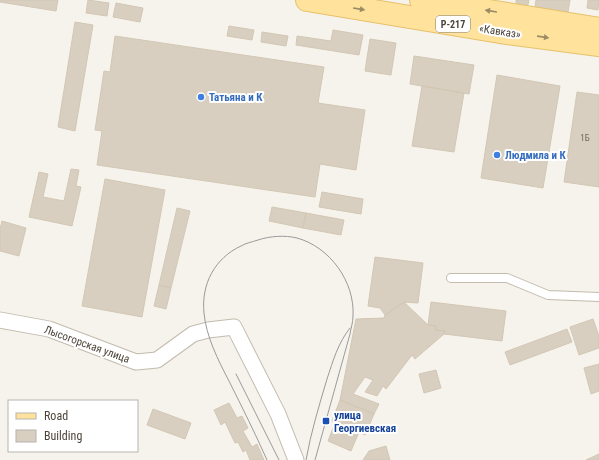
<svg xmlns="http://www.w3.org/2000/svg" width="599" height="460" font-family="'Roboto Condensed',sans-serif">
  <rect width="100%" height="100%" fill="#f6f3ec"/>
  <path fill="#d8cfc1" stroke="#d3c7b4" d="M0,0H58L56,11L0,2Z
    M88,0L109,3L107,16L86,13Z
    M516,0H529L528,5L516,3Z
    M536,0H570L568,12L535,7Z
    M588,0H599L598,10L587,8Z
    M116,3L143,8L140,22L113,17Z
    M75,22L93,25L75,131L58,127Z
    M229,26L254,30L252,40L227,36Z
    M333,30L363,35L359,55L296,45L297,36L331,41Z
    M262,32L288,36L286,46L261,42Z
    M115,36L324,67L318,103L365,110L356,170L320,164L315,197L97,165L102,131L95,130L104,71L110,72Z
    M370,39L396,43L391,75L365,71Z
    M414,56L474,65L469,94L410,84Z
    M497,75L560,86L543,188L481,178Z
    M422,86L464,93L454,152L412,146Z
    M577,92L599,95V187L564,182Z
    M71,169L79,170L76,186L81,187L72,226L29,217L39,172L48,174L43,197L64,201Z
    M105,179L165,190L142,317L82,306Z
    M322,192L363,199L361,214L319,207Z
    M272,207L306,213L303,228L269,221Z
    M177,208L190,211L171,288L159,285Z
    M306,213L344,220L341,235L303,228Z
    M2,221L26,228L19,256L0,251V229Z
    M375,257L423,263L418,303L404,302L385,315L380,308L368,306Z
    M159,285L171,288L166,309L154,306Z
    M404,302L428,325L436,326L435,330L445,331L444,334L415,359L412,355L386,389L383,386L377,396L365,392L373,380L365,377L353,394L379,404L374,414L340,400L356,319L384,318L385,315Z
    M431,302L506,311L502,341L444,334L445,331L435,330L436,326L428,325Z
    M593,319L599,336V348L579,355L570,327Z
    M567,329L572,342L510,365L505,352Z
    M599,364V391L591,394L584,368Z
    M436,370L441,388L424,393L419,374Z
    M340,400L374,414L365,435L359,432L351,451L328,441L335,423L332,421Z
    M229,403L237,418L242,416L248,428L243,431L252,447L257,444L264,460H250L246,450L243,452L238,442L235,443L225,422L221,425L214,410Z
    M153,409L191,423L185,439L147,425Z
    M386,446L390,460H363L369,451Z
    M599,454V460H586Z"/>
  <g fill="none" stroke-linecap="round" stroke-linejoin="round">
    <defs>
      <path id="lane" d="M451,278H507L548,295L599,297"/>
      <path id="street" d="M0,320L49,329L136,362L157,360L193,334L208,330L234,327L278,414L296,460"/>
      <path id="primary" d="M307,0L500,32L599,45
        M421,0L599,29"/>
    </defs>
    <use href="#lane" stroke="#c2bbae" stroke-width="10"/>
    <use href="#street" stroke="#c2bbae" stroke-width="17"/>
    <use href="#primary" stroke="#e6c16a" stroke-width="24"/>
    <use href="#lane" stroke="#fff" stroke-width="8"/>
    <use href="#street" stroke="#fff" stroke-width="15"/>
    <use href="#primary" stroke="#ffe39c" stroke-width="22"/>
    <path stroke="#9a9a9a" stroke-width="1" d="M236,374L279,460
      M267,460C255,433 242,407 229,381C218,360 206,336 204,313C201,284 215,258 241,246C246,243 252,242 258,240C270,236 285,235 297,238C330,247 355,282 353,316C353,322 351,328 350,334L315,460
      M306,460C311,432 319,406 327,379C333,361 338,343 350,328"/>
  </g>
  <defs><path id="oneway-solid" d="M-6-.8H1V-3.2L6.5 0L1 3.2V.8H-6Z"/></defs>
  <g fill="#9c8c66">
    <use href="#oneway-solid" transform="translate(359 9) rotate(9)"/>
    <use href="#oneway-solid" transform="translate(491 11) rotate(-171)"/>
    <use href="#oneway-solid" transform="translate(543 37) rotate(8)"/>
  </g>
  <g fill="#3f7fe0" stroke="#fff" stroke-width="1.5">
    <circle cx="201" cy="97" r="4"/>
    <circle cx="497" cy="155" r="4"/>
  </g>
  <rect fill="#1a4fb4" stroke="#fff" stroke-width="1.5" x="322" y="417" width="8" height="8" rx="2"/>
  <g text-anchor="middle" stroke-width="4" stroke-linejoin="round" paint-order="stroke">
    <g font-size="9" fill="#6e675b">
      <text x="585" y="141">1Б</text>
    </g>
    <rect fill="#fff" stroke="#817c74" stroke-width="1" x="436" y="16" width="34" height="16" rx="3"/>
    <g font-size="10" font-weight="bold" fill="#4b4439">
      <text x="453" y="28">Р-217</text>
    </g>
    <g font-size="11" fill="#4b4439" stroke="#fff">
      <text transform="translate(500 31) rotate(9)" y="4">«Кавказ»</text>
      <text transform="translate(87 344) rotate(20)" y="4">Лысогорская улица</text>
    </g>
    <g font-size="11" font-weight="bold" fill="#366cbe" stroke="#fff" text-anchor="start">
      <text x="209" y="101">Татьяна и К</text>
      <text x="505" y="159">Людмила и К</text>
    </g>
    <g font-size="11" font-weight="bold" fill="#164399" stroke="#fff" text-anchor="start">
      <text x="334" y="419">улица<tspan x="334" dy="13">Георгиевская</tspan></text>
    </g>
  </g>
  <rect x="8" y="400" width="130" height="52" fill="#ffffff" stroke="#b7b4b0"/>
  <rect x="16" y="413" width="20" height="6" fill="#ffe39c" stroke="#b7b4b0"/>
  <text x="44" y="420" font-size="12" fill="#4b4439">Road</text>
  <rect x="16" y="430" width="20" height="12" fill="#d8cfc1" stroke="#b7b4b0"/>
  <text x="44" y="440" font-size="12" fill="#4b4439">Building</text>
</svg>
